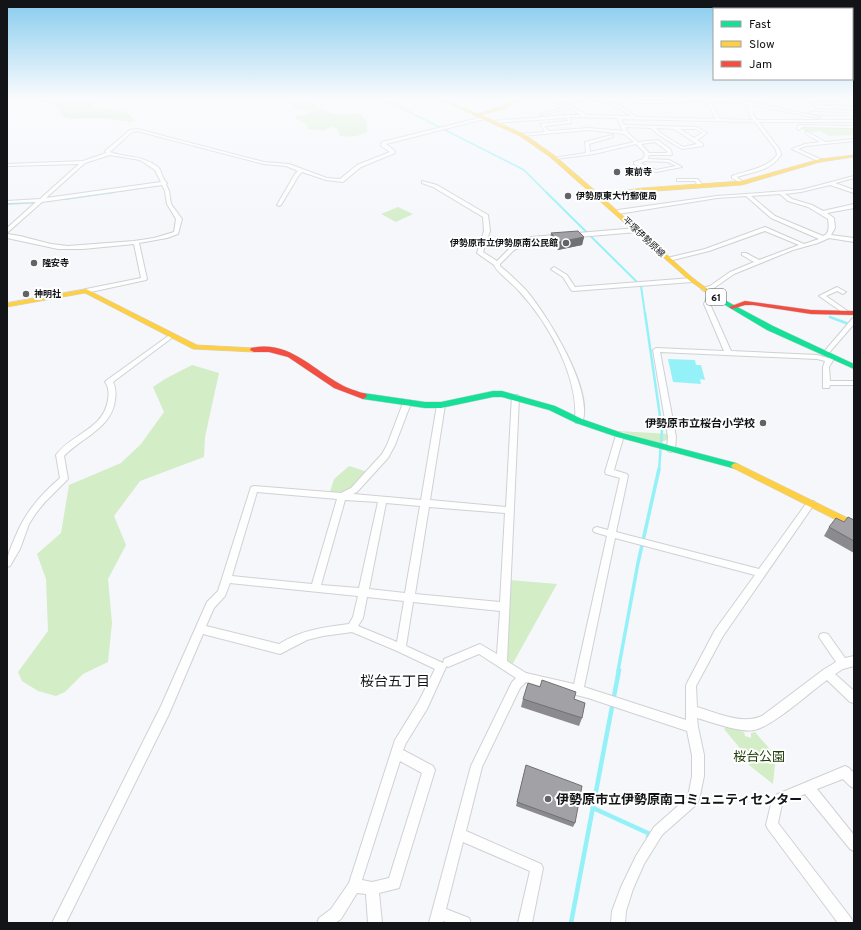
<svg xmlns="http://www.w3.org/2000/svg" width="861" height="930" font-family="Overpass,'Noto Sans JP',sans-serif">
  <rect width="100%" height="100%" fill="#f5f7fb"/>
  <path fill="#d3edc7" d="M47,99H88L93,107L124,111L136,120L132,122L102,118L73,119L62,117L60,110L44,100Z
    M293,99H308H304L326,111L338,115L360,113L367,122V132C358,137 350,137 340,136L337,128L331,127L324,131L308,129L307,124L295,118L296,115H307L312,112L292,107L294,102Z
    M800,127H852L854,128V135L829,136L820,131L807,133Z
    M398,207L413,214L396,222L381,214Z
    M192,365L219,373L205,437L204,457L140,481L114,516L126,545L108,579L112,623L108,662L83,674L65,692L56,696L38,691L22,681L18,672L48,631L46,579L37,554L61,533L69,485L121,463L141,444L164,412L153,387L165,379Z
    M619,431L669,434V439L659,443Z
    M349,466L368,472C356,485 348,494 330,492L334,479Z
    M509,580L557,584L512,665L505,663Z
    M726,727L744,732L745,736L751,738V733L755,732L781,762L775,764L773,784L749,765L739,747L724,729Z"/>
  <path fill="#95f1f8" d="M668,359L695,360L696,365H701L705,380L700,379L701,384L673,382Z"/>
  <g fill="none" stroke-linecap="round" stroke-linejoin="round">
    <path stroke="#95f1f8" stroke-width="1.5" d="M384,99L524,170L547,193
      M107,193L162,185"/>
    <path stroke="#95f1f8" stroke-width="2" d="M546,192L641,286L645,314
      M65,199L114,192
      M7,204L39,202"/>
    <path stroke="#95f1f8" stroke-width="2.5" d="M645,313L662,430L659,470
      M830,317L854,326"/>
    <path stroke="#95f1f8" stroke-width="3.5" d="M618,671L638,563L659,469"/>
    <path stroke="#95f1f8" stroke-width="4.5" d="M593,808L650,834L648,837
      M571,923L619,670"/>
    <defs>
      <path id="street" d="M578,99H583L561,105L559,104Z
        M598,99H602L619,105L637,117L716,119L706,101L693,100L668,103H635L633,102L635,101H668L687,99L736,100L751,102L820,117L818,118L753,105V114L757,120H854V122H759L780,150L781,155C769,172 755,171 737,177L744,183L742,184L732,178V176C748,170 766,169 777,155L776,150L755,122L621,119L624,125L697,127L707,133L697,140L703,144V146L682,149L660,136L651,128L625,127L629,134L638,142L658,140L671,150L672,155H649L648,159L669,160L682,167L656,172L634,164V162L643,159L645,154L643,151L636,144L594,154L555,159L553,158L586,153L585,142L612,135H613V137L589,144L590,152L634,142L624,134L589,130L522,136H521V134L545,132L540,124L568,121L566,118L493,123L491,122L493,121L567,115H581L570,108L542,115L540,114L571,106L587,115L631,116L617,107ZM710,101L736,102L749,105V114L753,120L720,119ZM570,117L617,118L623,131L589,128L549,131L544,126L571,123ZM656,128L674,129L697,144L683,147L662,134ZM680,129H696L702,133L694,138ZM655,142L667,151V153H649L641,144ZM645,161L668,162L676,166L656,170L640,163Z
        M839,99H843L846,103L844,104H816L817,106L854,107V109L816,108L811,103L813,102H841Z
        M811,112L846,113L848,114L846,115L810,114Z
        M483,117L484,119L386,144L395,151V153L361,167L343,182L326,180L302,172L299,175L281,205L279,206L277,205L295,174L298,171L286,166L264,164L137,131L132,132L110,152C127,158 143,155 158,167C162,171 162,179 167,183L166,184L169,191L171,204L182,219L178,234L167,238L139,243L147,279L146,280L86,293L83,291L86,289L141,278L134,244L83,249H58L7,238V234L20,236L51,244L68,246L134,241L154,238L174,232L176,219L167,204L165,191L162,185L42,202L7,233V228L36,202L7,203V201L40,199L79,164L7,166V164L83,161L106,153L105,151L130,130L137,129L264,162L289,164L327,178L340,179L357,165L390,152L381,146L382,142ZM110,155L140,160L155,170L161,182L46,198L85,163Z
        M799,125L854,126V128L802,127L799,130L797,129Z
        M806,132H808L825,142L854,139V141L806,146L798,149L822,160V161L820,162L792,149L805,144L820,142L806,134Z
        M854,176V178L835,183L854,190V193L830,185L801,192L785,194L792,199L812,205L823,211L854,204V208L827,213L834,218L835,228L831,235L854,238V242L829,238L818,243L793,250L734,274L714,288L704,291L701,289L702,288L710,286L730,272L754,262L742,255V253H746L759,260L799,245L765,231L709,251L669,261L667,260V258L705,249L765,227L804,244L819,239L771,218L746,196L717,198L618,214L615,212L618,210L717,196L801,190ZM780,194L788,201L808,207L828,219C829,226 830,233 823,236L775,216L751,196Z
        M677,179H698L703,186L699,187L695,181H677Z
        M422,181L437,185L488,215L490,231L483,252L497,261L510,248L531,237L637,228L640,230L637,232L532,241L514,250L500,264V266C509,273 517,281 525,289C546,313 595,391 582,423H576L575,421C579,377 548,322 519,291C514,285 495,270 494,265L477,253L484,231L483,217L433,187L422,183Z
        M554,267L567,275L575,287L692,278L695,280L692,282L573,291L571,290L563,277L552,270L551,269Z
        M837,287L846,292L843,294L837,291L826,296L849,312V314H845L819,296Z
        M715,294L718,296L712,299L710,304L731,351L817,355L828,358L830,356H834L835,357L829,367L830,381H854V385H830L829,388H823V367L825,361L817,359L660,352L676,437L675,449L671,452L668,451L667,449L668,437L653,350L656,348L724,351L704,304L707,297Z
        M854,318V324L827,355H823V353L852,319Z
        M171,334L174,336L173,337L113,382C116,388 116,394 115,400C112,428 81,438 64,456L68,479L45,502L36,513L29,524L20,549L10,566L7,567C7,555 10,550 14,540C24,514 39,496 60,478L56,455C71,434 104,429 108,400C109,394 109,387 105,382L107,380Z
        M512,395H518L519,397L507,661L526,673L574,684L607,536L594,532L593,530L594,528L597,527L608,530L620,478L606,474L605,472L616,435L620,432L624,435L614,470L627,474L628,476L616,532L759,569L808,501H814L815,503L723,636L696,686L697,707C717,713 742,725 762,716L823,670L836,662L819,637L820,634L824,633L828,634L845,658L854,656V666L843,669L835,674L854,691V703L850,702L827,680C810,692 772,727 754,730C740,733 712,722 697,718L698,727L704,755V776L699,800L697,804L662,835L644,864L633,889L626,911L625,923H611L612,911L621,887L636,856L654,827L688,797L692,776V755L687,731L588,698L526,682L520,688L482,767L466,831L541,864L543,868L532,923H518L530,871L463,842L446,909L469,918L471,923H449L443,921V923H429L471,766L512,682L516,678L479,654L448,667L446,666V667L427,709L406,743L403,750L433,766L435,770L399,888L379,893L382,923H368L366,894L357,893L341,919L335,923H317L319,918L331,909L349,883L395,740L419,701L435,669L397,651L352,632L323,636L307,640L280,654L203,634L169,714L66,923H52L161,706L207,602L218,591L251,487L254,486L341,493L351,488L382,454L387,445L403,403L407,401L411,403L395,445L388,458L357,492L353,494L421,500L437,405L441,403L445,405L430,500L506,507ZM257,492L337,499L312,584L232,576ZM345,500L378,502L359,588L321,585ZM386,503L420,506L405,593L369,589ZM429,507L505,513L500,602L415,594ZM615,538L755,575L715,630L687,683L686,686V720L584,687ZM230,583L358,596L353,617L349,624C324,627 301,630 279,644L206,626L214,608L225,596ZM367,597L404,601L397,642L358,626L363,618ZM413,602L500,611L497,654L480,644L444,659L443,663L406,646ZM400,761L422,773L389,878L372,882L362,880Z
        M845,766L849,768L854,773V788L850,786L843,779L817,789L854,835V851L850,849L805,794L782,804L778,823L851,918L853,923H838L768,829L766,825L773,796Z"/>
      <path id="fast" d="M717,296L773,326L854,364V369L767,330L715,299V297Z
        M493,391H502L555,406L582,419L622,433L736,463L741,466L736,469L617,437L576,423L549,410L502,397H493L441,408H425L363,399L359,396L363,393L425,402H441Z"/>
      <path id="slow" d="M439,99H444L477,114L500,107L515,99H519L504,109L481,115L524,134L554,155L599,194L642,188L742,181L820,159L854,155V157L820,162L742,185L642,192L602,197L694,279L719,297V299L717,300L690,281L550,157L520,136Z
        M86,289L197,345L254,348L258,350L254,352L193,349L85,293L7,307V303Z
        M736,463L854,521V529L733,468L731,466L733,464Z"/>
      <path id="jam" d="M745,301L811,310L854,311V315L811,314L753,305H745L732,309L729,307Z
        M251,348C288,340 311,368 340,384C348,389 357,391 366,394L367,396L363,399L334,388L288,357L269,352H254L250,350Z"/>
    </defs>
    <use href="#street" stroke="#cfd1d4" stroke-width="2"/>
    <use href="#fast" stroke="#cfd1d4" stroke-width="1"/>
    <use href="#slow" stroke="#cfd1d4" stroke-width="1"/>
    <use href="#jam" stroke="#cfd1d4" stroke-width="1"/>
    <use href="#street" fill="#fefefe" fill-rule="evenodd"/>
    <use href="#fast" fill="#16e098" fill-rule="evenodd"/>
    <use href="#slow" fill="#ffcf43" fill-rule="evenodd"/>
    <use href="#jam" fill="#f24e42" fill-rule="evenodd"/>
  </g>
  <path fill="#8b8a8e" d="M551,233L584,237L582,245L558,250L550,241Z
    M854,520V553L824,536L829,527Z
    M523,699H574L582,718L579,726L521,707Z
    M526,765L575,823L573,827L516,806Z"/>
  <path fill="#717174" d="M584,237L582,245L558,250L559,242Z"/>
  <path fill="#a2a1a5" stroke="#717174" d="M578,231L584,237L559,242L551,233Z
    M848,517L854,520V541L829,527L836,518L844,522Z
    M542,680L576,692L574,699L585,703L582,718L523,699L528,683L540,687Z
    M526,765L582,786L575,823L517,802Z"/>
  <linearGradient id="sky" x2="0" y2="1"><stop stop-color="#87ccee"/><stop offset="0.43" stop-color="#fafbfd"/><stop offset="1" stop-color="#fafbfd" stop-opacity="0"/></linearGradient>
  <rect width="861" height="229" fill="url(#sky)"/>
  <g fill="#616367" stroke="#fff" stroke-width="1.5">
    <circle cx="617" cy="172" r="4"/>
    <circle cx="568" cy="196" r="4"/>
    <circle cx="566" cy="243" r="4"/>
    <circle cx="34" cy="263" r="4"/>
    <circle cx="26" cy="294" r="4"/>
    <circle cx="763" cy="423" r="4"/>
    <circle cx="548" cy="799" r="4"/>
  </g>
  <g text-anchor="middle" stroke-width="4" stroke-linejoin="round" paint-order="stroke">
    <g font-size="9" font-weight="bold" fill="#121417" stroke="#fff" text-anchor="start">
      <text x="625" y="175">東前寺</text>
      <text x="576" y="199">伊勢原東大竹郵便局</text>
      <text x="558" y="246" text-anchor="end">伊勢原市立伊勢原南公民館</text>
      <text x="42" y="266">隆安寺</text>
      <text x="34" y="297">神明社</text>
    </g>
    <g font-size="9" fill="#121417" stroke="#fff">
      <text transform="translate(644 237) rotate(43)" y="3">平塚伊勢原線</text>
    </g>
    <rect fill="#fff" stroke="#595a5d" stroke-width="1" x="706" y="289" width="20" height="16" rx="3"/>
    <g font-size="10" font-weight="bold" fill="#121417">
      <text x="716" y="301">61</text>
    </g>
    <g font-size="11" font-weight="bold" fill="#121417" stroke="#fff" text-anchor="end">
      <text x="755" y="427">伊勢原市立桜台小学校</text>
    </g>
    <g font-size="13" fill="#23410b" stroke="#fff">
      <text x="759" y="761">桜台公園</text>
    </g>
    <g font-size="13" font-weight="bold" fill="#121417" stroke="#fff" text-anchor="start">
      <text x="556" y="804">伊勢原市立伊勢原南コミュニティセンター</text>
    </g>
    <g font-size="14" fill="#121417" stroke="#fff">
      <text x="395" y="686">桜台五丁目</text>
    </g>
  </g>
  <rect width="861" height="930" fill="none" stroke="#121417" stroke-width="16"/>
  <rect x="713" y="8" width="140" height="72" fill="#ffffff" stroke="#a0a1a2"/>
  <rect x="721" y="21" width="20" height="6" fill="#16e098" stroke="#a0a1a2"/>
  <text x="749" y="28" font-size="12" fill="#121417">Fast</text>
  <rect x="721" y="41" width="20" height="6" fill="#ffcf43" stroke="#a0a1a2"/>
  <text x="749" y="48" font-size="12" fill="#121417">Slow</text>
  <rect x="721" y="61" width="20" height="6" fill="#f24e42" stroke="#a0a1a2"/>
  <text x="749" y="68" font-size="12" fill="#121417">Jam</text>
</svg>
